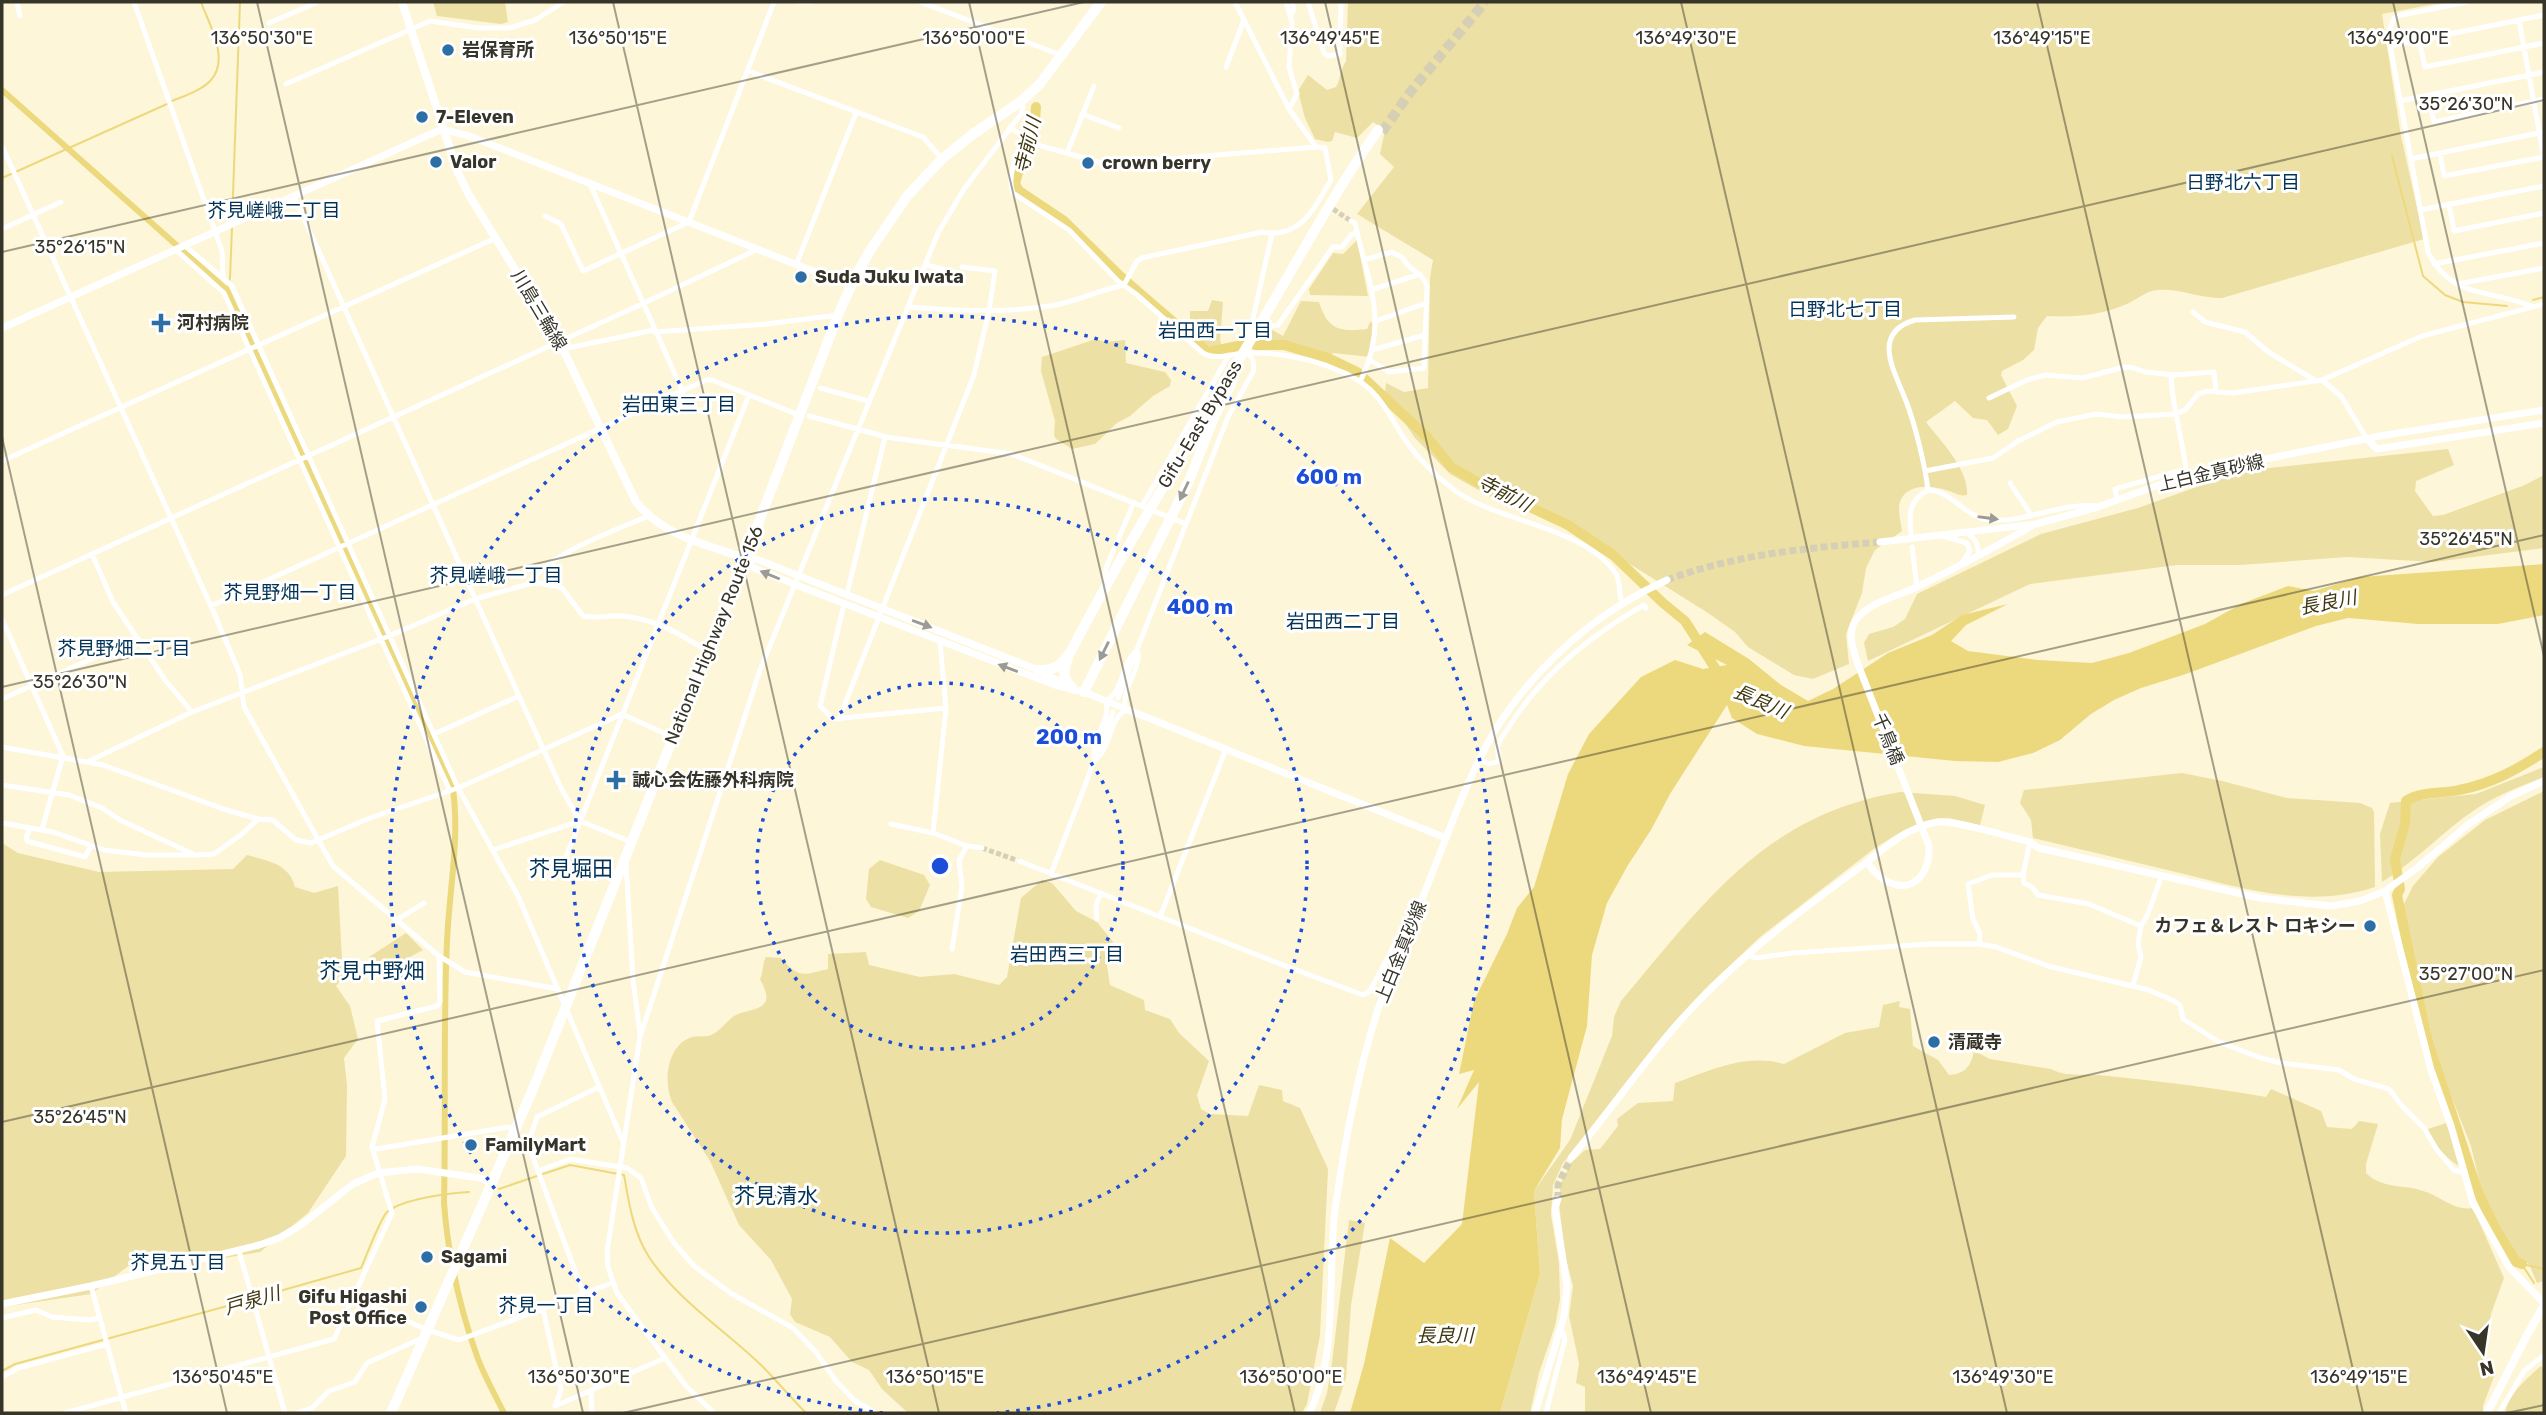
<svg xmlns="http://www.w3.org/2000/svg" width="2546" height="1415" font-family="Rubik,'Noto Sans JP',sans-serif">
  <rect width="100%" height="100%" fill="#fdf6d8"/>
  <path fill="#ede0a4" d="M433,2H505L508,22L501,24L437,16Z
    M1348,2H2445L2382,14L2401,136L2424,239L2222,298C2199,298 2178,288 2157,290C2145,291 2134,302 2122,306C2097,316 2074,317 2047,316L2038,328L2034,350L2023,360L2002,371L2001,375L2017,406L2008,429L1998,435L1987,420L1973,418L1955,401L1926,422C1941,442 1969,469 1967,495C1959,497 1954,492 1946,490C1928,484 1900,484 1899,509C1899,516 1901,524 1902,531L1875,550L1866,568L1862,593L1846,634L1849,664L1813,679L1794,675L1748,647L1735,632L1708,613L1571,527L1498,501L1450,474L1415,438L1385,394L1386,383L1404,392L1428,388L1430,278L1433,260L1357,214L1394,167L1380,154L1385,130L1373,122L1357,138L1335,132L1332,141L1328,142L1315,139L1305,118L1298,91L1308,75L1327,90L1336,87C1341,78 1340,70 1346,61Z
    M1357,240L1368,296L1310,295L1309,289L1333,253L1343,254Z
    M1212,300L1223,302L1220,340L1222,347L1205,346L1190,335V311H1208Z
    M1301,301L1319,302C1328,330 1339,332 1367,329L1370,322L1374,323L1370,357L1333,353L1329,357L1283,343H1257L1267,327L1283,336Z
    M1096,339L1105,342L1125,340L1126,363L1165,372L1171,380L1170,386L1153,396L1130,416L1117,423L1095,444L1072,449L1056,439L1054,435L1055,421L1041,371L1042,357Z
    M2448,449L2454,465L2416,481L2415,491L2433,516L2443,515L2525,485L2544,475V548L2434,562L2347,557L2240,565H2177L2030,584L1868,661L1864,643L1869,634L1893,627L1905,619L1917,594L2041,534L2138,508L2241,471Z
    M2544,767V777C2521,786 2497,795 2476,809C2443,831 2416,861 2382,882L2380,834L2390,803L2476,794Z
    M2182,773L2222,781L2287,798L2360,803L2372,808L2374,812L2375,887C2307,909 2246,889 2180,873C2131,861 2082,850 2033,838L2031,820L2020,803L2024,790Z
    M2544,791V1281L2537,1283L2529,1264L2519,1258L2496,1225L2482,1192L2471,1146L2433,1050L2430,1029L2402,908L2413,886L2438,857L2485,820Z
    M1900,792L1955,796L1985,805L1980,825L1949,818L1938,819L1904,830L1875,848L1760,937L1704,990L1563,1163L1553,1185L1551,1215L1559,1263L1560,1299L1555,1326L1539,1373L1530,1413H1500L1540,1274L1534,1191L1570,1140L1612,1036L1614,1017L1621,1001C1704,903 1764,815 1900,792Z
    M2,843L18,853L99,872L233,869L247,855C267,861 289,863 295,887L314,893L338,886L343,977L336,986L350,1006L358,1039L344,1058L347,1085L346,1156L308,1213L260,1252L206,1261L139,1258L91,1294L2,1307Z
    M880,860L924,875L930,885L919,911L908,918L871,907L866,899L869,869Z
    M1042,880L1052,883L1076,911L1097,922L1113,942L1107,966L1110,985L1144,1000L1145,1010L1170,1019L1179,1033L1209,1061L1197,1095L1201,1109L1210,1114L1248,1116L1259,1085L1282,1090L1283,1101L1300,1108L1328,1169L1320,1335L1307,1404L1302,1413H908L882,1389L869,1370L852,1362L830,1337L795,1322L790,1314L792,1299L771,1260L739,1225L710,1161L672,1102C663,1081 667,1045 692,1037C699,1035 707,1038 713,1034C723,1029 728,1018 738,1014C747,1010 763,1010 766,1000C768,994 763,985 760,979C764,971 762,964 766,957L781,958C800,979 802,975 828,969V954L866,952L869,965L920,977L954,974L999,985L1007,977L1021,898Z
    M406,933L423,950L378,974L369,957Z
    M1900,1001L1899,1007L1910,1009L1913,1046L1938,1060L1949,1075C1965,1074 1971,1066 1974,1051L1990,1059L2051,1069C2066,1077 2083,1074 2099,1075C2155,1081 2211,1087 2266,1097L2271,1089L2321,1111L2327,1127L2352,1129L2359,1121L2378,1124L2366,1164V1173C2382,1189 2403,1184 2423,1191C2441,1196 2453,1211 2473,1208L2504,1278L2491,1314L2486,1357L2496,1371L2483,1406V1413H1585V1387L1576,1383L1579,1363L1569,1316L1573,1286L1565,1255L1559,1204L1561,1183L1571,1163L1585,1150L1600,1149L1618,1126L1617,1119L1638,1103L1673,1101L1675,1083C1711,1070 1746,1053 1784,1064L1845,1033L1879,1027L1883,1005Z
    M2446,1123L2455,1146L2459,1166C2443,1156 2435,1145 2428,1129Z
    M1349,1220L1365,1223L1351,1305L1346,1378L1334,1413H1320L1327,1393L1332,1363Z
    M2541,1366L2544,1369V1413H2505C2508,1395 2527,1378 2541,1366Z"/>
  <path fill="#edd97d" d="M2544,564V615L2498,624H2418L2348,618L2316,626L2186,674L2141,688L2114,700L2091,714L2060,740L2033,753L1998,762L1955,761L1804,746L1757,734L1732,718L1727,705L1670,794L1651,830L1628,865L1607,903L1592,955L1587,1026L1562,1119L1560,1148L1534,1191L1540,1274L1500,1413H1350L1364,1364L1390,1238L1424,1263L1462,1224L1479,1082L1457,1109L1474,1070L1459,1074L1474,1001L1507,934L1517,908L1534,887L1568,774L1589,734L1641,677L1675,660L1703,669L1727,665L1687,645L1705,632L1749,659L1781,685L1808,701L1833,689L1888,653L1932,635L1962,615L2008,604L1966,625L1951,641L1968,651L2038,660L2092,663L2129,653L2205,624L2241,604L2288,586L2314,591L2360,577Z"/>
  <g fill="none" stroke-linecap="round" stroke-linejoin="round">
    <path stroke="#edd97d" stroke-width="2" d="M172,101C184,96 201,91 211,80C230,59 209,24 201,2
      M2392,156L2423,276L2445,295L2463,302L2507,306
      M2,178L167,104
      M232,222L240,2
      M227,290L230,278L232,228
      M2533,300L2544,297
      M543,1174L570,1165L624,1175C629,1203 633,1232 649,1257C678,1301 725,1330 762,1366C777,1381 791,1398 806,1413
      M499,1189L537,1176
      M2522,1264L2544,1269
      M2523,1266L2534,1283
      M255,1298L361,1268C366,1257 380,1219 387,1212C402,1199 449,1193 469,1192
      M2,1371L15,1364L249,1300"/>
    <path stroke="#edd97d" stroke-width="6" d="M2,90L227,290L452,783C461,835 449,890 447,942C443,1029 446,1116 444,1203C448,1256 460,1309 478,1359C485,1377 495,1395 504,1413"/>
    <path stroke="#edd97d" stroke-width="10" d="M1036,107L1035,120L1017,176L1015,184L1019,191L1064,221L1121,277L1208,352L1243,345
      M1255,345H1284L1328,358L1357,372L1428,438L1451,467L1481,484L1568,525L1613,555L1663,603L1685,621L1722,679
      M2522,1264L2516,1262L2495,1228L2478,1192L2427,1039L2397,895L2400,889L2395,859L2405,824L2406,801C2421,791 2442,794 2459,790C2491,784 2518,769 2544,752"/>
    <path stroke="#d5cfb5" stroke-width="5" stroke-dasharray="5 2.5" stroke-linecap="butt" d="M1327,205L1351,221
      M982,848L1019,861"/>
    <path stroke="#d5cfb5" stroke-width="7" stroke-dasharray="7 3.5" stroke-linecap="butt" d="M1667,580C1736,554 1807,548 1880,542
      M1558,1199V1185L1571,1158"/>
    <path stroke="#d5cfb5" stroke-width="10" stroke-dasharray="10 5" stroke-linecap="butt" d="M1382,132L1411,91L1485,2"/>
    <path stroke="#fff" stroke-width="5" d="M17,2L20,16
      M134,2L222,251L223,279
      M799,2H812
      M920,2L1061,55
      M1235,2L1289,109L1316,147
      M1286,2L1292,22L1289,67L1297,94L1289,109
      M1308,2L1324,53L1328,56L1340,54L1341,2
      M2468,2L2401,15L2394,18L2388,34L2428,252C2451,299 2489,289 2531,306
      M1291,15L1294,9L1292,2
      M2519,20L2544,158
      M269,23L318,2
      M2419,40L2425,67L2544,43
      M2390,46L2544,15
      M1226,67L1244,20
      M748,71L923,137L942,159
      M286,84L430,21L478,28H510L535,20L564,2
      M2428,95L2434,122L2544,99
      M2400,101L2544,72
      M1082,114L1119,128
      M1023,137C1018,154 1006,177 1013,193L1069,230L1118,281L1136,294L1203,353C1217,361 1234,353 1249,353C1282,352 1316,360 1347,374C1380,390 1387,412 1405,440C1419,460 1438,478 1457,492C1500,522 1587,528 1616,574C1620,581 1619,591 1621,599
      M2,146L211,606L240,674L244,707L333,866L439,956L465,972L558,989
      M1067,153L1094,86
      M2440,153L2444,176L2544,157
      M2411,159L2544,132
      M590,184L683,392
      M294,196L519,696L562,790L580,821
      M2449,204L2454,231L2544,213
      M2420,210L2544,186
      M545,216L561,224L583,271L689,222L774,2
      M1351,221L1355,223C1368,285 1390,320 1360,382
      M2,229L61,202
      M184,245L232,286L458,788L518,896L623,1142
      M175,249L224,293L450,791
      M1364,260L1392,252L1403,258C1408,271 1424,272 1427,287L1424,368L1389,372L1370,360
      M2434,264L2544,243
      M796,265L856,113
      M926,265L959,273
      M2458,284L2544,268
      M1371,290L1420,274
      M909,307C956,311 1003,313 1050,306C1076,302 1099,290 1124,285L1137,261L1142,258L1262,232C1301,239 1314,208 1331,180L1325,148L1316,147L1105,164L1031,143L1010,127
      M2193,312L2205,322L2245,332L2267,351L2316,381
      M1376,321L1426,303
      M1261,322L1273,326L1278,325L1333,247H1342L1352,234L1357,233
      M655,332L766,324L838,315
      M1248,340L1272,234
      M563,349L654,330
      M1372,350L1425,335
      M2322,380L2341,396L2367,439
      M820,388L868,401
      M1989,398L2027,380L2046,375L2082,378L2125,367L2134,368L2145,372L2174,375L2214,372L2216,391
      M809,416L883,436
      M2,461L496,238
      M1925,471L1993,458L2018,441L2057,422L2096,414L2124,417L2175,414L2185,410L2198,394L2207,391L2233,393L2322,380L2422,336L2544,304
      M2010,483L2031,515
      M1928,490C1925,465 1915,424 1906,401C1895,372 1870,333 1915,320L2014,317
      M2117,499L2115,489L2186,469C2182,438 2173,409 2171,378L2174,375
      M1142,506L1229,355
      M1967,533C1976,539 1979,545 1978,555
      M1911,534C1909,514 1908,501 1928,490C1953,491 1965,518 1990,520C2026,523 2061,502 2097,506
      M1942,536L1967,543L1970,551L1962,562
      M1912,547L1917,587
      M92,554L113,602L165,680L192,712
      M1104,581L1106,568L1134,502
      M529,584C551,552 612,532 648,516
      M847,594L885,437L1012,454L1186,524
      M2,595L642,304L756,250
      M844,604L820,706L833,719L946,708
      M211,606L706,380H712L799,415
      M2,619L63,756L42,829
      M1118,698L1228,417L1254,370L1253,361L1249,353
      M2,699L138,638
      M839,719L974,375L989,311L995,271L962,267
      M434,734L519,696
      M2,747L103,765L226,810L258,819L273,820L296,840L311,843L370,818L458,788L622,714L672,737
      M1094,759C1091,739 1111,721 1106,701C1123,692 1121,665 1135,652
      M1096,759C1112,746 1108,720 1126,710C1120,690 1140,672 1138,653
      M1480,760L1490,764L1498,761C1499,755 1497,751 1498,745C1499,740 1506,732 1509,727C1541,675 1591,635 1644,605L1646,608
      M89,761L192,712L389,636L475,599L529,584L539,583L562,588L583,616C596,619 608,615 621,616C654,618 680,634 707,651
      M2,785L69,795L102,808L120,820L193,854
      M2,823L53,832L104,850L147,855H196L214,854L242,834L258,819
      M891,824L933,833L967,846L982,848
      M30,828L26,838L27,841L85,857L91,846
      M933,833L946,708L940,642
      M493,850L580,821L631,842
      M1019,861L1270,960L1363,995L1370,991L1399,936L1412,919
      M564,862L749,395
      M626,863L633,980L640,1034
      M1051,874L1113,712
      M2023,875L2024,883L2032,887L2038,895L2089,904L2141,926
      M1160,917L1226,749
      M1097,919L1096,905L1101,893
      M395,921L424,903
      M1979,944L1980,934L1973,919L1968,884L1992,875H2023L2030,842
      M952,949L962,887L959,860L967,846
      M1747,955L1755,958L1793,953L1929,944H1979L1996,947L2048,966L2149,990L2174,1001L2180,1005L2183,1019L2219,1042L2261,1058L2281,1063L2339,1070L2354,1079L2389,1089L2402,1106L2424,1128L2437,1150L2454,1170L2465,1173
      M2133,985L2141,957L2138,944L2141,926L2148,914L2161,877
      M372,1147L376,1149L509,1127L516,1128
      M538,1171L570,1159L627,1168L641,1178L652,1208L674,1243L694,1266L732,1294L793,1328L815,1351L836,1381L854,1400L875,1413
      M239,1251L285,1413
      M91,1286L126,1413
      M584,1295L528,1144L537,1117L599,1087
      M353,1298L428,1330L459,1340L612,1283
      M543,1309L561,1390L555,1406
      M2,1318L36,1310L52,1317L90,1320L99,1318
      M2,1377L18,1368L107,1344
      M591,1391L592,1413
      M555,1406L665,1358
      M65,1413L334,1339L392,1213L372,1147L385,1099L377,1021L437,1006L440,1002L439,956
      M297,1413L312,1408L329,1391L355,1382L367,1363L422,1338
      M714,1413L686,1386L617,1293L608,1267L607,1252L640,1037L760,670L938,233L964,189L1021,114L1023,106L1020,102
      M1546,1413L1565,1339L1561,1329
      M2499,1413L2524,1371L2544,1355"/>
    <path stroke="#fff" stroke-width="7" d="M2,328L442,129L469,136L851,286
      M2367,439L2377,449L2544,423
      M1880,542L2036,524L2098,507L2186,475L2380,436L2544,410
      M744,558L754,568L794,584L1055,685L1084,692L1446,838
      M744,558L756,559L1038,670L1069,686
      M1867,862C1871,868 1877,875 1883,879C1911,897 1931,874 1929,846L1859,667C1854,652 1846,634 1856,620C1869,602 1898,596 1917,587C1956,568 1995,547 2032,526
      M2385,891L2431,1070L2451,1126L2473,1203L2509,1267L2544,1303
      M1571,1158C1604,1118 1634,1076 1667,1036C1722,970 1790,918 1859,868C1883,850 1906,827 1937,822C1954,820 2010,837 2030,842L2039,848L2260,898L2331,906L2360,901L2385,891L2417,868L2469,824L2511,796L2544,781
      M2,1304L91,1286L259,1245L279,1238L301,1225L353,1184L378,1173L417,1169L480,1178L491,1183
      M1309,1413C1339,1355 1327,1274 1335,1210C1344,1146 1356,1081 1375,1019C1380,1000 1389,982 1396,964C1410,930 1423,896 1437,861C1457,810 1479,748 1513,704C1554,650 1605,608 1667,580
      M1535,1413L1564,1316L1567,1286L1555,1208L1558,1199"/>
    <path stroke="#fff" stroke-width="8" d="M402,2L458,173L469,195L559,341L636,502C665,537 703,543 744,558
      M2488,1411C2507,1376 2523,1339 2544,1306"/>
    <path stroke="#fff" stroke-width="10" d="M1068,658C1063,672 1062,678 1073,689
      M1038,670C1054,671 1061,665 1070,653C1128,541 1195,435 1259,326C1298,260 1334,193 1378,130
      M1084,692L1189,481L1213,420L1234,378
      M391,1413L533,1089L750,545L838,315L856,275L871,249L908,195L942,159L973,134L1020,102L1039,85L1101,2"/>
  </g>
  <defs><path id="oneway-solid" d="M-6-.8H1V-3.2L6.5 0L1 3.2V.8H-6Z" transform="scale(1.75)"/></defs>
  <g fill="#9b9a94">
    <use href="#oneway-solid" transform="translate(1184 491) rotate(115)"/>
    <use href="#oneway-solid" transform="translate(1988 518) rotate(8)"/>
    <use href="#oneway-solid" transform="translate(770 575) rotate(-158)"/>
    <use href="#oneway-solid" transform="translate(922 624) rotate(20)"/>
    <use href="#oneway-solid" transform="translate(1104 651) rotate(116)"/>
    <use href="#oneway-solid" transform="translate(1008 668) rotate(-159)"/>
  </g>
  <path fill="none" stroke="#373529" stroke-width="2" stroke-opacity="0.45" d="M257,2L583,1413M613,2L939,1413M969,2L1295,1413M1325,2L1651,1413M1681,2L2007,1413M2037,2L2363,1413M2393,2L2544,656M2,252L1084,2M2,437L227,1413M2,687L2544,100M2,1122L2544,535M623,1413L2544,970M2507,1413L2544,1405"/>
  <g fill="none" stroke="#1d4ed8" stroke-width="3.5" stroke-dasharray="3.5 7">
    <circle cx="940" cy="866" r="183"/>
    <circle cx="940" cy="866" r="367"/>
    <path d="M883 1413A550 550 0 1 1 997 1413"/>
  </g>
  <g fill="#2d6ea4" stroke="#fff" stroke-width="2.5">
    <circle cx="448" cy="50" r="7"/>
    <circle cx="422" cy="117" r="7"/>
    <circle cx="436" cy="162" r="7"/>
    <circle cx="1088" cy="163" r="7"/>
    <circle cx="801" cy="277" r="7"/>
    <path d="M157.5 312.5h7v7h7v7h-7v7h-7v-7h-7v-7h7z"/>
    <path d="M612.5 769.5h7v7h7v7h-7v7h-7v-7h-7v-7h7z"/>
    <circle cx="2370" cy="926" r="7"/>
    <circle cx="1934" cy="1042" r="7"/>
    <circle cx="471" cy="1145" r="7"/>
    <circle cx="427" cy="1257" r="7"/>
    <circle cx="421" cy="1307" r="7"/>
  </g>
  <g text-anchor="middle" stroke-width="6" stroke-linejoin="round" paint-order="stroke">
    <g font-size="18" font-weight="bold" fill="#373529" stroke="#fff" text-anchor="start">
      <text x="462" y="56">岩保育所</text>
      <text x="436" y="123">7-Eleven</text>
      <text x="450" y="168">Valor</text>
      <text x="1102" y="169">crown berry</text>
      <text x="815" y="283">Suda Juku Iwata</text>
      <text x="177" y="329">河村病院</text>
      <text x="632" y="786">誠心会佐藤外科病院</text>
      <text x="2356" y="932" text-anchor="end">カフェ＆レスト ロキシー</text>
      <text x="1948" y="1048">清蔵寺</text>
      <text x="485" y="1151">FamilyMart</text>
      <text x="441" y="1263">Sagami</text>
      <text x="407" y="1303" text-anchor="end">Gifu Higashi<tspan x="407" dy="21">Post Office</tspan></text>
    </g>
    <g font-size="18" fill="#373529" stroke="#fff">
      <text transform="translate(539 310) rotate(59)" y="6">川島三輪線</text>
      <text transform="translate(1200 424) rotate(-59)" y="6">Gifu-East Bypass</text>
      <text transform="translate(2211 473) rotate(-13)" y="6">上白金真砂線</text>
      <text transform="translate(714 635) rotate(-68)" y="6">National Highway Route 156</text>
      <text transform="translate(1888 739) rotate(68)" y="6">千鳥橋</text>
      <text transform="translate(1401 952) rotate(-68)" y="6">上白金真砂線</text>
    </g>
    <g font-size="19" font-style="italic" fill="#3f370f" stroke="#fff">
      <text transform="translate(1027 145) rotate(-76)" y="7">寺前川</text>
      <text transform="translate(1505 493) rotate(27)" y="7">寺前川</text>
      <text transform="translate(2328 602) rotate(-11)" y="7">長良川</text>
      <text transform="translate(1761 701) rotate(23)" y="7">長良川</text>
      <text transform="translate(252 1300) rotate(-16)" y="7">戸泉川</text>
      <text x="1445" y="1342">長良川</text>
    </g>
    <g font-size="19" fill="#023356" stroke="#fff">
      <text x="2243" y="189">日野北六丁目</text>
      <text x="274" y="217">芥見嵯峨二丁目</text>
      <text x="1845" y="316">日野北七丁目</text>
      <text x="1215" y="337">岩田西一丁目</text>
      <text x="679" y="411">岩田東三丁目</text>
      <text x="496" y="582">芥見嵯峨一丁目</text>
      <text x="290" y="599">芥見野畑一丁目</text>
      <text x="1343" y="628">岩田西二丁目</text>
      <text x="124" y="655">芥見野畑二丁目</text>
      <text x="1067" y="961">岩田西三丁目</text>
      <text x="178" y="1269">芥見五丁目</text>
      <text x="546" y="1312">芥見一丁目</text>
    </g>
    <g font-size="21" fill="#023356" stroke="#fff">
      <text x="571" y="876">芥見堀田</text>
      <text x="372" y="978">芥見中野畑</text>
      <text x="776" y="1203">芥見清水</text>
    </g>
  </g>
  <g font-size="18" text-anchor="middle" fill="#373529" stroke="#fff" stroke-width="6" stroke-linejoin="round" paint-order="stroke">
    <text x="262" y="44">136°50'30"E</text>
    <text x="618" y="44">136°50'15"E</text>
    <text x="974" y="44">136°50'00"E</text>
    <text x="1330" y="44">136°49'45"E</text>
    <text x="1686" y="44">136°49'30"E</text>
    <text x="2042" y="44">136°49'15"E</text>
    <text x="2398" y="44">136°49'00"E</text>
    <text x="2466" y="110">35°26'30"N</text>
    <text x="80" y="253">35°26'15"N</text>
    <text x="2466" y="545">35°26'45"N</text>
    <text x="80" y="688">35°26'30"N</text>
    <text x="2466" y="980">35°27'00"N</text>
    <text x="80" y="1123">35°26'45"N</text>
    <text x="223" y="1383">136°50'45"E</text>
    <text x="579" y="1383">136°50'30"E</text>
    <text x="935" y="1383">136°50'15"E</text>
    <text x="1291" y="1383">136°50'00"E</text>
    <text x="1647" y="1383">136°49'45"E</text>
    <text x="2003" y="1383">136°49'30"E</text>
    <text x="2359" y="1383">136°49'15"E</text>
  </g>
  <circle cx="940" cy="866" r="10" fill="#1d4ed8" stroke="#fff" stroke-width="3.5"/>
  <g font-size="21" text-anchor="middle" font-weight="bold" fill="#1d4ed8" stroke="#fff" stroke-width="6" stroke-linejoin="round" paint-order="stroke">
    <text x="1329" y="484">600 m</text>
    <text x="1200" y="614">400 m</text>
    <text x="1069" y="744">200 m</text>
  </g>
  <rect width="2546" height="1415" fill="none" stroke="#373529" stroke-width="7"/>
  <g transform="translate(2483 1352) rotate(167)" stroke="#ffffff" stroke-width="5" paint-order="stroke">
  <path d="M0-5L12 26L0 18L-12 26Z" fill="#373529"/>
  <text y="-10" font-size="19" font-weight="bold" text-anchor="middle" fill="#373529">N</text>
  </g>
</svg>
